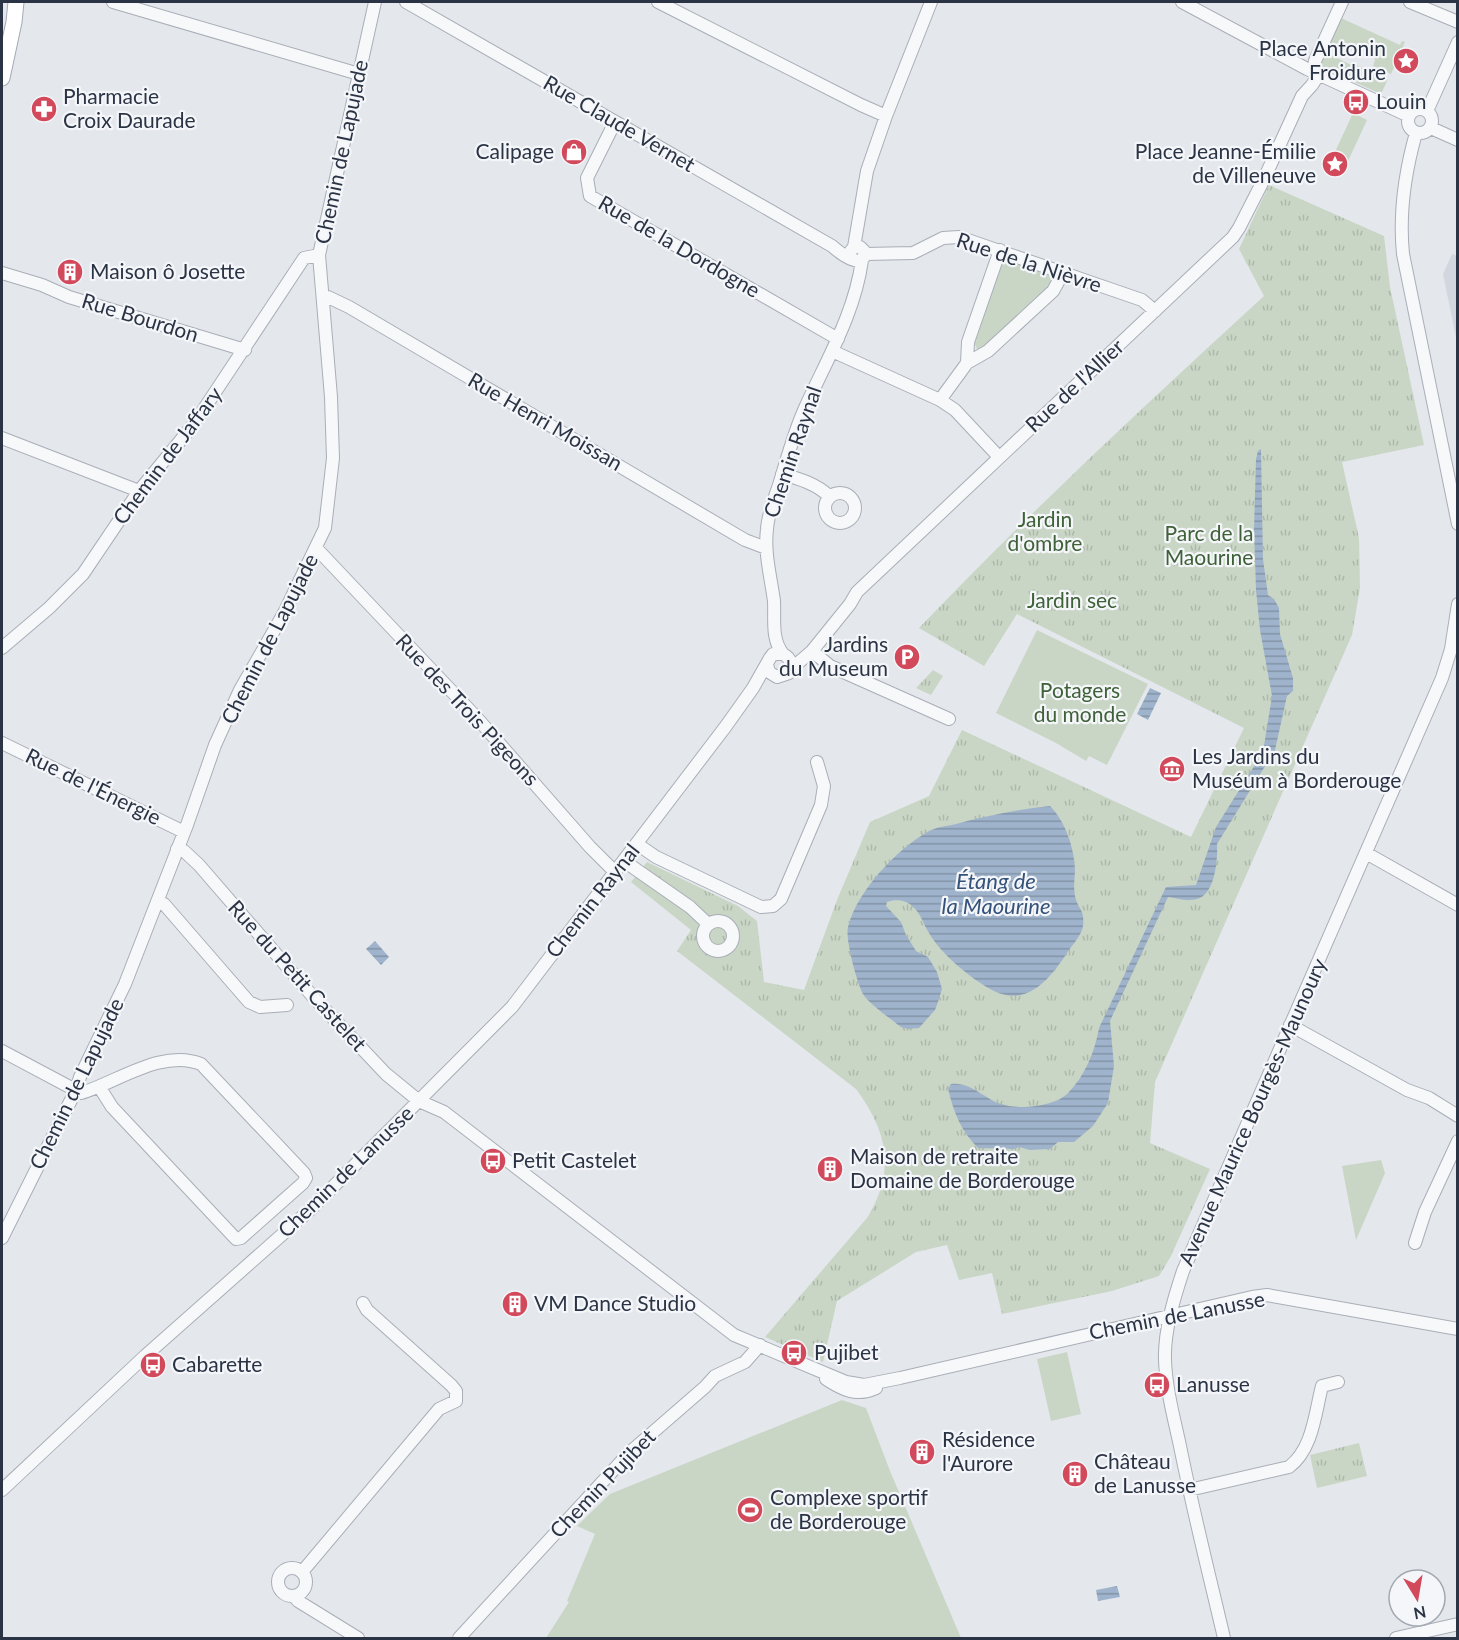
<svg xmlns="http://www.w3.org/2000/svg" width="1459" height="1640" font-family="Lato,sans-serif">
  <defs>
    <pattern id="park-tufts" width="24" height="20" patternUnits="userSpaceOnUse" patternTransform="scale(1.5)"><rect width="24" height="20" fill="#c9d6c5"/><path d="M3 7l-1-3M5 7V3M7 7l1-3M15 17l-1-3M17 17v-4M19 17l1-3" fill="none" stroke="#adb8ab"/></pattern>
    <pattern id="water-rules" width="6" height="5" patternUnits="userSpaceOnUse" patternTransform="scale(1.5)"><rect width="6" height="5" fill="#9fb4cc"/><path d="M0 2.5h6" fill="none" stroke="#8293a7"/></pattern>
  </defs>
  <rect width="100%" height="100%" fill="#e4e7ec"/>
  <path fill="#d2d6de" d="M1452,254L1457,256V342L1443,274Z"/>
  <path fill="#c9d6c5" d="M1341,18L1400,45L1402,41L1405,42L1391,74L1373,66L1375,60L1370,52L1360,50L1347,43L1342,53L1328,47Z
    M1326,52L1349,64H1354L1388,79L1381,94L1319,66Z
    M1353,113L1367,120L1348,161L1334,154Z
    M1008,260L1047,272L1051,276V285L981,349H977L974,342L1000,267Z
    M1037,630L1148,684L1107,765L1089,756L1086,761L1056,743L996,713Z
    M1381,1160L1385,1173L1356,1240L1342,1166Z
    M1067,1352L1081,1414L1051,1421L1037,1359Z
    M842,1400L866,1408L890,1471L961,1638H546L569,1602L567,1601L595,1534L577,1526L610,1494Z"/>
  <path fill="url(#park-tufts)" d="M1269,185L1384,236L1390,287L1424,445L1342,462L1359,538L1360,588L1352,635L1155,1082L1150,1143L1210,1169L1171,1256L1159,1276L1112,1291L1002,1314L992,1273L959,1280L947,1245L916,1252L837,1301L823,1362L765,1337L867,1218C896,1171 888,1132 856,1089L677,951L691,930L631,882L647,862L738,906L757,921L764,982L804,990L837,900L870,822L929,796L962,730L1191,837L1244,728L1017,614L984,666L919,628C1030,512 1146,404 1264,296L1239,249Z
    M933,670L943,676L931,695L916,688Z
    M1359,1443L1367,1476L1317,1488L1310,1455Z"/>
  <path fill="url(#water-rules)" d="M1261,449L1263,559L1268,595L1274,599L1279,608L1280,634L1293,678V691L1287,696L1275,750L1217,844C1218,859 1215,895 1197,899C1187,902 1176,898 1168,897L1110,1021L1114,1066L1108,1103L1093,1126L1074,1142H1058L1050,1149L1030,1150L1019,1147L1014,1149L978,1148C961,1131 954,1113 948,1089L951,1084C970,1081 985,1099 1001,1104C1018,1110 1055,1107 1068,1093C1085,1076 1095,1051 1099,1028L1166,887L1196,885L1216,827L1263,752L1272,696L1260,630L1256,590L1254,529L1256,459L1258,451Z
    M1150,688L1161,693L1148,720L1137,714Z
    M1050,806C1065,821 1074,847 1075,869C1075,878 1073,887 1075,896C1078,910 1085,909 1083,926C1082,934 1074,943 1069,950C1052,976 1029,1008 994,991C972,980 941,954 929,933C923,924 921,913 912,906C906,900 895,899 887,902L886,906L901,922L906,935L916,951L928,957L937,972L942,989L938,1002L935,1010L919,1028L908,1029L901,1027C891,1019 869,1004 863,994C857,983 845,939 848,927C857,891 897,849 929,831C937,827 947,826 956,824C986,816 1019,809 1050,806Z
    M375,941L389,957L381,965L366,949Z
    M1117,1586L1120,1597L1098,1601L1096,1590Z"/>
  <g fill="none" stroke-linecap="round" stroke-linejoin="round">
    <defs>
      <path id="minor" d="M113,2L359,74
        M406,2L832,246C840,253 850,261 860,261L865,256L864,251L860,247H854L850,252L851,258
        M658,2L861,105L886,116
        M1182,2L1307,69L1409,116
        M1410,2L1458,22
        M1313,71L1315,61L1342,2
        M1408 121a12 12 0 1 1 24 0a12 12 0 1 1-24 0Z
        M1427,111L1458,42
        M615,122L587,178L590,196L838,339
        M1431,128L1458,140
        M1416,133C1405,172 1399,214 1403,254L1458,524
        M854,247L867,171L886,116L931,2
        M865,254L913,253L943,238L959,237L1142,300L1155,311
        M2,273L42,285L69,297L245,350
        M323,298L328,297L349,307L745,540L766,548
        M832,351L940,400L955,410L999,457
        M967,363L988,351L1053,291L1063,273
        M940,400L967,363L968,342L1000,250
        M2,438L139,491
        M782,474C800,479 817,484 830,497
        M825 508a15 15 0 1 1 30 0a15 15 0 1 1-30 0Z
        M317,549L477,718L590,847L615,872
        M2,648L49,608L83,574L139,491L194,424L304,258L319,255
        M812,651L830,666L949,719
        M783,654C771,639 775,619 774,601C771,578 764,553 767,529C768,514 774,499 779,485C787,459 794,432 805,408C827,359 855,313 862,260
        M791,669L812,651L850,604L857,592L1233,237L1239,228L1264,179L1302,96L1312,85L1319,74
        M2,743L184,832
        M637,844L656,857L761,907L773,906L781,899L821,805L824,786L817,762
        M177,849L184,851L199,865L315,999L386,1074L419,1101L444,1112L734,1335L846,1382L864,1385L900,1378L1252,1297L1267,1295L1458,1329
        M1366,853L1458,905
        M624,861L690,907L708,924
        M157,902L164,904L249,1002L260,1007L287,1005
        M703 936a15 15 0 1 1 30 0a15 15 0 1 1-30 0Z
        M1290,1025L1407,1090L1429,1098L1458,1116
        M2,1051L81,1093C116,1083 162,1048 201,1064L304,1173L306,1178L303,1183L241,1238L236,1239L112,1107L100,1088
        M2,1238L76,1090L80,1077L125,984L187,825L215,745L240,690L284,613L325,528L333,458L331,397L319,255L375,2
        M1415,1243L1425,1212L1458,1141
        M826,1379C843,1390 856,1397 876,1388
        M2,1490L145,1356L311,1209L512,1007L726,726L753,688L770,658L773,654H783C791,658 793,665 789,673L777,677L769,672L767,665
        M1189,1490L1289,1467C1313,1449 1315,1413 1322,1386L1338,1382
        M278 1582a14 14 0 1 1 28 0a14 14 0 1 1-28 0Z
        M302,1572L439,1409L456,1401V1391L451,1385L367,1310L363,1303
        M294,1596L298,1601L358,1638
        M459,1638L629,1453L705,1387L715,1376L745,1362L760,1345
        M1224,1638C1209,1574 1193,1511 1180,1446C1174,1418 1166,1389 1165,1360C1164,1331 1174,1298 1183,1271L1442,678L1451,649L1458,604
        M1396,1638L1458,1624"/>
      <path id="major" d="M2,78L14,22L16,2"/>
    </defs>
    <use href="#minor" stroke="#a9aeb7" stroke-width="14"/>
    <use href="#major" stroke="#a3abb8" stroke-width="17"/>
    <use href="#minor" stroke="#f7f8fa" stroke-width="12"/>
    <use href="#major" stroke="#fff" stroke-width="15"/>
  </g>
  <defs>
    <symbol id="sight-disc" viewBox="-11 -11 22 22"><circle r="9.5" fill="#d1495b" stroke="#f4f6f9"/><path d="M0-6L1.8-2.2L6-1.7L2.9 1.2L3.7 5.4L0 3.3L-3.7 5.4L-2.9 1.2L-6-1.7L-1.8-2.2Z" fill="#fff"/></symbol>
    <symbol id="bus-disc" viewBox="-11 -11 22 22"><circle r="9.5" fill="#d1495b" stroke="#f4f6f9"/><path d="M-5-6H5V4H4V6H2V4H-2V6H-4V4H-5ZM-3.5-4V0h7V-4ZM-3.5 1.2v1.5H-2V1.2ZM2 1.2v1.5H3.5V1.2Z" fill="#fff"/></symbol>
    <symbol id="pharmacy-disc" viewBox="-11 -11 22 22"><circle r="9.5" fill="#d1495b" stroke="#f4f6f9"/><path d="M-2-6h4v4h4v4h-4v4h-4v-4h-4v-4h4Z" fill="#fff"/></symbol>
    <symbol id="shop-disc" viewBox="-11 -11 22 22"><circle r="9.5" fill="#d1495b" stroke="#f4f6f9"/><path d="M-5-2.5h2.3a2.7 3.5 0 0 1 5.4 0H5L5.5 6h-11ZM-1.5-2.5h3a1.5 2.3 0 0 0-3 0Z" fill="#fff"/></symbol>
    <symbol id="building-disc" viewBox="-11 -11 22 22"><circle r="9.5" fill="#d1495b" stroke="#f4f6f9"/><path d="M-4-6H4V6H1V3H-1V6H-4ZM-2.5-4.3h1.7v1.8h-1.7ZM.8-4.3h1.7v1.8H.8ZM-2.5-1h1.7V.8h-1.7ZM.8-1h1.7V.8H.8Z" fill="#fff"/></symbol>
    <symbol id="parking-disc" viewBox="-11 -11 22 22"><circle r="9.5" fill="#d1495b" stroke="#f4f6f9"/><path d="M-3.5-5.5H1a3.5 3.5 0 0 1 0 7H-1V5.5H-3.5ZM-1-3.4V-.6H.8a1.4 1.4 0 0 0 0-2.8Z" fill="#fff"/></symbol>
    <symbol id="museum-disc" viewBox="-11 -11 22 22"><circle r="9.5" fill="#d1495b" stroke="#f4f6f9"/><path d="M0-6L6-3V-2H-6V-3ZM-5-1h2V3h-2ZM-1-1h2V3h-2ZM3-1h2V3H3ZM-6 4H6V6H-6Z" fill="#fff"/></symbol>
    <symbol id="stadium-disc" viewBox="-11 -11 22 22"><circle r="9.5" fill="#d1495b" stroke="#f4f6f9"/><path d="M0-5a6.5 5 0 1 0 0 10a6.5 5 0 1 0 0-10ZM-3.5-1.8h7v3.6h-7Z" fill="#fff"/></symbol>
  </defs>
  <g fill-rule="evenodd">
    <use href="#sight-disc" x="1391" y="46" width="30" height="30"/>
    <use href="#bus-disc" x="1341" y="87" width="30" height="30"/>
    <use href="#pharmacy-disc" x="29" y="94" width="30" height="30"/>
    <use href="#shop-disc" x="559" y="137" width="30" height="30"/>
    <use href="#sight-disc" x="1320" y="149" width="30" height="30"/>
    <use href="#building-disc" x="55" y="257" width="30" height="30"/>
    <use href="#parking-disc" x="892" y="642" width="30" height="30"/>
    <use href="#museum-disc" x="1157" y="754" width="30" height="30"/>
    <use href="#bus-disc" x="478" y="1146" width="30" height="30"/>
    <use href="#building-disc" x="815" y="1154" width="30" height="30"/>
    <use href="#building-disc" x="500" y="1289" width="30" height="30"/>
    <use href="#bus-disc" x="779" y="1338" width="30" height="30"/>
    <use href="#bus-disc" x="138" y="1350" width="30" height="30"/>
    <use href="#bus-disc" x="1142" y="1370" width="30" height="30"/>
    <use href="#building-disc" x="907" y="1437" width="30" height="30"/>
    <use href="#building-disc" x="1060" y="1459" width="30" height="30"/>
    <use href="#stadium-disc" x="735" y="1495" width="30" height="30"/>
  </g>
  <g text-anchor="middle" stroke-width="4.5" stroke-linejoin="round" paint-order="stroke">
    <g font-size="21" fill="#2b3445" stroke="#f4f6f9" text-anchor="start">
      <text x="1386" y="56" text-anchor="end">Place Antonin<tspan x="1386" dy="24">Froidure</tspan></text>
      <text x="63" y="104">Pharmacie<tspan x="63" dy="24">Croix Daurade</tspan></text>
      <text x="1376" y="109">Louin</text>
      <text x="554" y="159" text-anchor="end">Calipage</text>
      <text x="1316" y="159" text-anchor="end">Place Jeanne-Émilie<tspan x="1316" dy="24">de Villeneuve</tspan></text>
      <text x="90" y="279">Maison ô Josette</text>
      <text x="888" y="652" text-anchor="end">Jardins<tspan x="888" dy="24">du Museum</tspan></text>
      <text x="1192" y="764">Les Jardins du<tspan x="1192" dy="24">Muséum à Borderouge</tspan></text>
      <text x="850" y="1164">Maison de retraite<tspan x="850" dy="24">Domaine de Borderouge</tspan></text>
      <text x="512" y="1168">Petit Castelet</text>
      <text x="534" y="1311">VM Dance Studio</text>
      <text x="814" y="1360">Pujibet</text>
      <text x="172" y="1372">Cabarette</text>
      <text x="1176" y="1392">Lanusse</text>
      <text x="942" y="1447">Résidence<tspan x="942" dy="24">l'Aurore</tspan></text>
      <text x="1094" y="1469">Château<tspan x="1094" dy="24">de Lanusse</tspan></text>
      <text x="770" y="1505">Complexe sportif<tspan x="770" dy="24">de Borderouge</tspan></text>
    </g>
    <g font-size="21" fill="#2b3445" stroke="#f4f6f9">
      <text transform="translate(619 124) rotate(30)" y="7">Rue Claude Vernet</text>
      <text transform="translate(342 152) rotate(-78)" y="7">Chemin de Lapujade</text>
      <text transform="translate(679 247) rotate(30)" y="7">Rue de la Dordogne</text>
      <text transform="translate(1029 263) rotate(18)" y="7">Rue de la Nièvre</text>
      <text transform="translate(140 318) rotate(17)" y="7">Rue Bourdon</text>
      <text transform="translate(1075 386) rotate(-43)" y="7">Rue de l'Allier</text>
      <text transform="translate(545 422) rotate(30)" y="7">Rue Henri Moissan</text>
      <text transform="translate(793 452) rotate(-71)" y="7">Chemin Raynal</text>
      <text transform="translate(168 456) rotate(-53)" y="7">Chemin de Jaffary</text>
      <text transform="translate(270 639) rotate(-63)" y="7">Chemin de Lapujade</text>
      <text transform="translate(467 710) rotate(47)" y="7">Rue des Trois Pigeons</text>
      <text transform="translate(93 787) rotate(26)" y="7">Rue de l'Énergie</text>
      <text transform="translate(593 901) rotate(-52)" y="7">Chemin Raynal</text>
      <text transform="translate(297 976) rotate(48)" y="7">Rue du Petit Castelet</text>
      <text transform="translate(77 1084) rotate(-64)" y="7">Chemin de Lapujade</text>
      <text transform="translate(1253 1112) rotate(-66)" y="7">Avenue Maurice Bourgès-Maunoury</text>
      <text transform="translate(346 1172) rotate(-44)" y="7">Chemin de Lanusse</text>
      <text transform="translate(1177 1316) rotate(-11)" y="7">Chemin de Lanusse</text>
      <text transform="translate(603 1484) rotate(-46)" y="7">Chemin Pujibet</text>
    </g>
    <g font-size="21" fill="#3f6138" stroke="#f4f6f9">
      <text x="1045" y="527">Jardin<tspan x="1045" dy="24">d'ombre</tspan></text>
      <text x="1209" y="541">Parc de la<tspan x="1209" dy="24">Maourine</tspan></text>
      <text x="1072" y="608">Jardin sec</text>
      <text x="1080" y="698">Potagers<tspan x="1080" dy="24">du monde</tspan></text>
    </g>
    <g font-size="22" font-style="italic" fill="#34527a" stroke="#f4f6f9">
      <text x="996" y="889">Étang de<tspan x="996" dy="25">la Maourine</tspan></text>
    </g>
  </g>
  <rect width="1459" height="1640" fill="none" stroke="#2b3445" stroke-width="6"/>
  <g transform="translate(1417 1598) rotate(169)"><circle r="28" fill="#f4f6f9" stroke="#a4a8b1" stroke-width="1.5"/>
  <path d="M0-4.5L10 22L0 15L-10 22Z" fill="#d1495b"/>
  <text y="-9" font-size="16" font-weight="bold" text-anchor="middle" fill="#2b3445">N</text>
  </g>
</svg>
